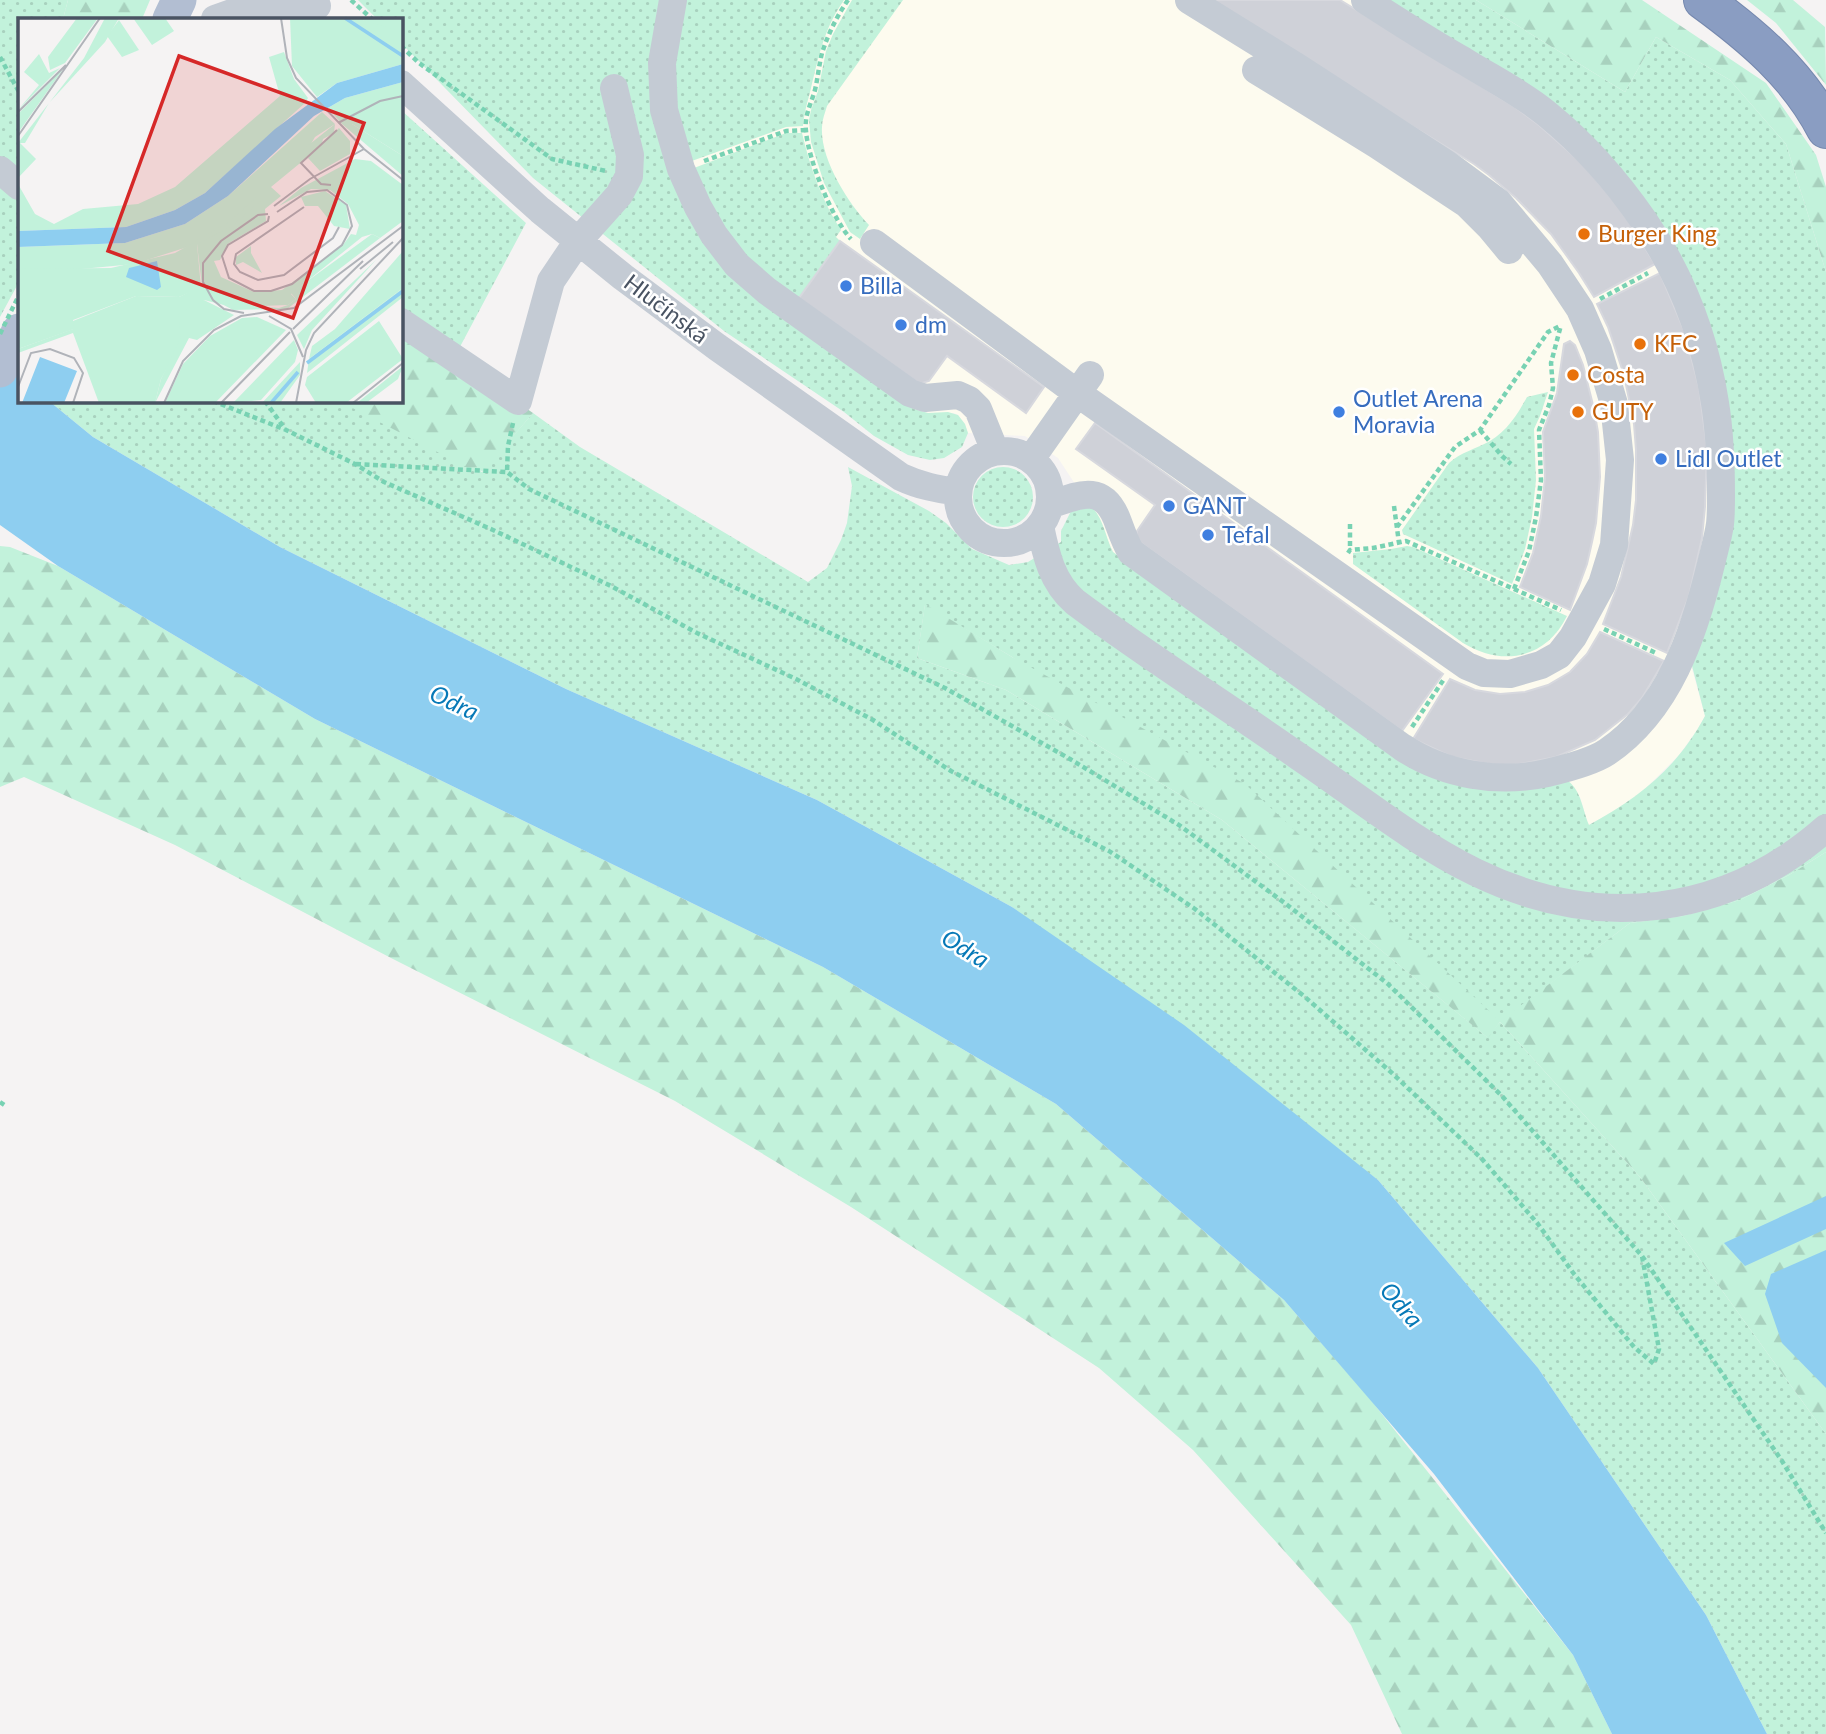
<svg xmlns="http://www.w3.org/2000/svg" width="1826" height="1734" font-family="Lato,sans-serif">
  <defs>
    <pattern id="green-dots" width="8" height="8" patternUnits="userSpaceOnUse" patternTransform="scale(1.75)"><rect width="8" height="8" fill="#c2f2db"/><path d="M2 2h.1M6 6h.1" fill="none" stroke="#a8d1be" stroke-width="1.8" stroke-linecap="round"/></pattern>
    <pattern id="forest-firs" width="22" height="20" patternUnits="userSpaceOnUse" patternTransform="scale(1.75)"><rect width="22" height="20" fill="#c2f2db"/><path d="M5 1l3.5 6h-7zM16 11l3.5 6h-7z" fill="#a8d1be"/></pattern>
  </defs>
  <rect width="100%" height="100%" fill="#f5f3f3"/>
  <path fill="#fdfbef" d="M662,0H1388L1600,147L1726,399L1692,669L1705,716L1697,730L1679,755L1642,792L1621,808L1588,825L1580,797L1497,789L1190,609L1113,552L1107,539L1104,528L1058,458L1025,436L968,433L965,424L958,415L954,413H928L914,409L801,329L705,238Z"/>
  <path fill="url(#green-dots)" fill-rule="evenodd" d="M0,0H68L63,19H19V282L0,317Z
    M358,0H662L669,168L801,329L914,409L928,413L948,412L958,415L965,424L968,433L962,447L944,458L930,460L908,455L874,436L844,412L724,331L533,178L401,43V19H377Z
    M684,0H844C824,29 819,55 811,88C808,101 804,112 803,126L786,127L689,162L677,118L675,49Z
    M852,0H903L827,106C825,113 822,120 822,127C820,159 848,203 869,225L860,239L850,232L824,183L811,142L809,120L811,110L818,91L826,51L833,34Z
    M1388,0H1476L1625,92L1656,37L1730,80L1786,144L1826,272V852L1789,875L1740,900L1683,916L1630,923L1500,1022L1640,1177L1826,1434V1734H1767L1706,1615L1538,1368L1378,1180L1012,907L817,800L566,689L280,547L93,437L49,401H341L482,472L533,413L580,447L808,582L827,568L841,540L847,523L852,486L848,467L929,511L946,523L972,549L1009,565L1028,562L1061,542V531L1071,511L1092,507C1104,520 1105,536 1113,552L1399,758L1568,781C1581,790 1583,811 1589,825C1640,797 1677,768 1705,716L1691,662L1728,524L1679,257ZM925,605L1012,657L1500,1022L1487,1037L1222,820L1006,690L917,658Z
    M401,110L526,223L454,358L401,322Z
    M786,133H802C810,167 822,201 841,230L836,237L840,241L798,300L761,272L725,231L694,168Z
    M1548,392L1540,416L1534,429L1536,480L1532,517L1525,549L1512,584L1403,534L1402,530L1449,463C1461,452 1476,449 1490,441C1507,431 1518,414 1527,397Z
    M973 497a30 30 0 1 1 60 0a30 30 0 1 1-60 0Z
    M1407,546L1413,547L1567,616C1546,659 1502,667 1463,643L1353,564V553L1391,549Z"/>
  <path fill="url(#forest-firs)" d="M68,0H150L142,19H63Z
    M1476,0H1642L1766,83L1816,155L1826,187V272L1786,144L1730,80L1656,37L1625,92Z
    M1747,0H1793L1825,27L1826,85L1776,23Z
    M401,323L533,413L484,471L472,470L339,401H401Z
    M0,546L10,547L58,566L315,719L823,967L1056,1104L1284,1300L1370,1399L1573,1655L1612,1734H1402L1351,1625L1193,1450L1099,1368L851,1207L675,1101L391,958L175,845L24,777L0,787Z
    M925,604L1012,657L1245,784L1500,1021L1630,923L1683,916L1740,900L1789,875L1826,852V1434L1640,1177L1500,1022L1488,1038L1222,820L1006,690L917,658Z"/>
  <path fill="#8ecef0" d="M0,361L19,376V401H49L93,437L280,547L566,689L817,800L1012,907L1184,1025L1378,1180L1538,1368L1706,1615L1767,1734H1612L1573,1655L1434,1474L1284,1300L1056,1104L823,967L315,719L58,566L0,525Z
    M1826,1196V1229L1745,1266L1724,1243Z
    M1826,1250V1388L1782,1343L1765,1294L1771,1274Z"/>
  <path fill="#cfd1d8" stroke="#d7d8de" stroke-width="2" d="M1206,0H1340L1515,107L1539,125L1584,165L1623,212L1655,264L1594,297L1579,273L1551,234L1516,198L1489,175L1474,164Z
    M840,241L1044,387L1026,413L947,356L929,381L922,383L917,382L799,298Z
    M1660,273L1684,330L1699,387L1707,448L1705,507L1702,538L1689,596L1667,653L1603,624L1621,577L1633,525L1636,500V450L1634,424L1624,375L1608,327L1597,304Z
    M1570,341L1575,345L1583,365L1594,409L1598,432L1600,477L1596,523L1592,542L1587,564L1570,610L1520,587L1533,553L1541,516L1545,478L1543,432L1557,393L1564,344Z
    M1095,423L1443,674L1402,731L1141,543L1137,536V531L1155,505L1076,449Z
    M1600,632L1664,661L1642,698L1628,714L1595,740L1556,757L1515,765H1494L1452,757L1413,739L1450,679L1475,690L1500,694L1525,692L1548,685L1570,672L1587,654Z"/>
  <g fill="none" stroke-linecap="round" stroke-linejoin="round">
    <defs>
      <path id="highway" d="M1703,0C1751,35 1798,74 1826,129"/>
    </defs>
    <use href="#highway" stroke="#7588ae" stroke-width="40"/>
    <path stroke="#78d2b3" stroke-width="4.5" stroke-dasharray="5 3.5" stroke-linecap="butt" d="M351,0L372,19
      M848,0C837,16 828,34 822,53C819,65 818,77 815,90C811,104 804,116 806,131C808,159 832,219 851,239
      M401,46L419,63L552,159L606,171
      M0,57L19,92
      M704,161L786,131L805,130
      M1600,299L1648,273
      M213,401L286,430L355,464L384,482L493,530L611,586L697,633L796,679L873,720L951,771L1109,851L1195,909L1305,997L1392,1073L1482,1159L1538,1224L1574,1274L1634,1347L1654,1364L1659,1349L1642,1256
      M265,401L285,429
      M513,423L508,446L507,472L529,489L945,688L1070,759L1179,825L1286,904L1388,984L1502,1096L1642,1256L1782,1461L1826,1533
      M1480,430L1502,456L1511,464
      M356,464L507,472
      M1394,506L1399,543
      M1350,524V550
      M1397,527L1455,447L1480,430L1548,332L1560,326
      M1348,553L1350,550L1373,548L1406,541L1561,610
      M1514,589L1529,551L1536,517L1541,480L1539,430L1549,405L1553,388L1551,363L1561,325
      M1604,629L1656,653
      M1412,727L1444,679
      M0,1102L6,1106"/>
    <path stroke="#c4cbd4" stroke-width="28" d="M673,0L662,63L664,110L681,169L698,207L714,235L737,265L767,291L910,393L925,398L958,395L969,400L978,409L995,451
      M215,19L240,10L317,6
      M1256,70L1376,144L1467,204L1490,227L1509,250
      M401,84L540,210L623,277L717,347L901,477C920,486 938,489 958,492
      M0,170L19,186
      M874,243L1077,393L1467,666L1484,673L1510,674L1541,665L1559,655L1573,637L1602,584L1614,545L1620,460L1614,404L1598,350L1580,309L1550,264L1498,202L1448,165L1297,67L1189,0
      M401,322L518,401L551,281L578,241L619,195L629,176L630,155L614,88
      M958 497a46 46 0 1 1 92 0a46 46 0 1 1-92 0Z
      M1031,459L1090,375
      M1050,505C1080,494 1104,483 1118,522C1122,533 1125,542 1131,552L1402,747C1444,775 1498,784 1547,773C1564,769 1592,762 1607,752C1669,710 1694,634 1711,564C1714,551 1718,538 1720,524C1721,515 1721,505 1721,495C1721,465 1720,434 1715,403C1705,338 1681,275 1644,221C1616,180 1585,145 1547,114C1522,93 1491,78 1464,61C1430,42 1398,21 1365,0
      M1040,526C1046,555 1052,582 1075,602C1147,656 1224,704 1298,756C1356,795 1412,841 1475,872C1596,931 1724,918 1826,828"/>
    <path stroke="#b2bed2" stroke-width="35" d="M170,19L179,0
      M0,370L19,331"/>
    <use href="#highway" stroke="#8a9dc2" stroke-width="38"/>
    <path stroke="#78d2b3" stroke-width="4.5" stroke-dasharray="5 3.5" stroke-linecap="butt" d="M0,334L19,295"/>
  </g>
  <g fill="#e8710a" stroke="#fff" stroke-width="2.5">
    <circle cx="1584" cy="234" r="7"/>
    <circle cx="1640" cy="344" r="7"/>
    <circle cx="1573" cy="375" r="7"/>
    <circle cx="1578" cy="412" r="7"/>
  </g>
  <g fill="#3f7fe0" stroke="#fff" stroke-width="2.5">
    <circle cx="846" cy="286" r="7"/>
    <circle cx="901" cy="325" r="7"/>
    <circle cx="1339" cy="412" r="7"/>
    <circle cx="1661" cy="459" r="7"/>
    <circle cx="1169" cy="506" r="7"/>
    <circle cx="1208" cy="535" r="7"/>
  </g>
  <g text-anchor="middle" stroke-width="5" stroke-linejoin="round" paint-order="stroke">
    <g font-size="23" fill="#c56008" stroke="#fff" text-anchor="start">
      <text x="1598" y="242">Burger King</text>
      <text x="1654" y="352">KFC</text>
      <text x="1587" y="383">Costa</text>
      <text x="1592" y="420">GUTY</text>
    </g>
    <g font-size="23" fill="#366cbe" stroke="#fff" text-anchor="start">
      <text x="860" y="294">Billa</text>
      <text x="915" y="333">dm</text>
      <text x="1353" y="407">Outlet Arena<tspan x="1353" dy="26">Moravia</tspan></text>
      <text x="1675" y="467">Lidl Outlet</text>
      <text x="1183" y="514">GANT</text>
      <text x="1222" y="543">Tefal</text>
    </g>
    <g font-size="23" fill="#495362" stroke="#fff">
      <text transform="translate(666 309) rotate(37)" y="8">Hlučínská</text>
    </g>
    <g font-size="24" font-style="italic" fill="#0779b7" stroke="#fff">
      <text transform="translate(454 703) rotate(25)" y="8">Odra</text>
      <text transform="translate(965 949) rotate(32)" y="8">Odra</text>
      <text transform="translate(1401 1305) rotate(49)" y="8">Odra</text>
    </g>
  </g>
  <g transform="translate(18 18)">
    <rect width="385" height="385" fill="#f5f3f3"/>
    <path d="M115,0H147L156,13L134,27ZM338,0H385V14L380,15ZM101,2L121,32L104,39L89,18ZM385,64V138L334,106H324L310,90L327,80ZM304,94L317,106L297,119L281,146L253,169L263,178L247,191L248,203L211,225L202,242L196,243L203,259L236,274L264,272L325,227L333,216L338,217L341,207L330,186L312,172L293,171L261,188L283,170L337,141L353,143L385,167V203L362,220L354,216L344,219L273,276L278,281L270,287L214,289L186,282L143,361L137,385H81L55,315L0,335V331L55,311V303L118,278L161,279L184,268L179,226L116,246L53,252L0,251V229L107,225L167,206L210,178ZM321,110L332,123V136L302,153L290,140ZM1,124L18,141L0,160V125ZM307,173L328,187L332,211L316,208L300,188H287L283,179ZM233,228V235L244,255L225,244L218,247V239ZM358,242L294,312L286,331L279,317ZM385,270V279L289,355L291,341ZM239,299L268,312L197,385H147L165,346L192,318L224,300ZM361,303L385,341L328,385H298L287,367L289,359ZM276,322L280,332L277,344L243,382L215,385ZM385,348L380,361L348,385H339Z" fill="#c2f2db"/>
    <path d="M59,0H80L47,45L32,52L30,39ZM87,0H101L87,24L31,85L7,125H0L66,40ZM272,0H338L385,14V46L319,65L299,79L274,48ZM266,34L276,61L290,80L287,85L187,175L157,192L108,209L0,213V166L17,196L36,206L65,191L120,186L157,169L262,78L251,39ZM21,36L31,55L42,50L0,92L21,67L6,54ZM46,50L0,115V96ZM317,106L316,115L305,121L303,130L281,146L278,137ZM324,106H334L385,138V158ZM240,178L246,180L214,208L179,226L183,270L161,279L118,278L55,302L56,311L0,331V251L93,250L157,235L211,204ZM354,216L362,220L269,291L215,292L202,285L261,290L270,287L278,281L273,275ZM385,233V270L291,341L294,328L317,311ZM186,282L216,297L179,322L171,320L137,385L143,361L163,319L160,296ZM282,344V357L262,385H244Z" fill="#c2f2db"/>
    <path d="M385,46V64L327,80L296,98L210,178L167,206L107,225L0,229V213L108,209L157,192L187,175L257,111L319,65ZM139,243L143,269L139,272L108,259L111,250ZM22,339L59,353L46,385H4Z" fill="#8ecef0"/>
    <path fill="none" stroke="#8ecef0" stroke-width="3.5" d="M327,0L385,38M289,345L385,273M253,385L280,354"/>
    <path fill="none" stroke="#b0b3b9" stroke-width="2" d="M263,0L269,40L278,60L346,131L385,162M0,94L48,47M320,105L362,83L385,78M0,118L82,0M313,167L303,166L283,145L319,112M256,188L292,161L346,131M286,189L218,236L216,246L222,254L240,262L266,257L315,220L321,209M251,198L250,203L210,227L204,238L211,260L236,273H253L274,266L324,227L334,208L329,187L309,172L289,174L259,194M342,251L375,224M226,295L206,291L195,282L185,264V245L203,223L240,197L250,196M251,298L273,311L285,339M275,311L345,243M0,369L13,335L32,331L56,340L65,355L55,385M146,385L165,343L196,312L223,298L276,290L385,208M203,385L272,314M278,385L288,332L296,315L385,220M335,385L385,345"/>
    <path fill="#d62828" fill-opacity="0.15" stroke="#d62828" stroke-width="3.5" d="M161,38L346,105L275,300L90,233Z"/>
    <rect width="385" height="385" fill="none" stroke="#495362" stroke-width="3.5"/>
  </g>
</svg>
